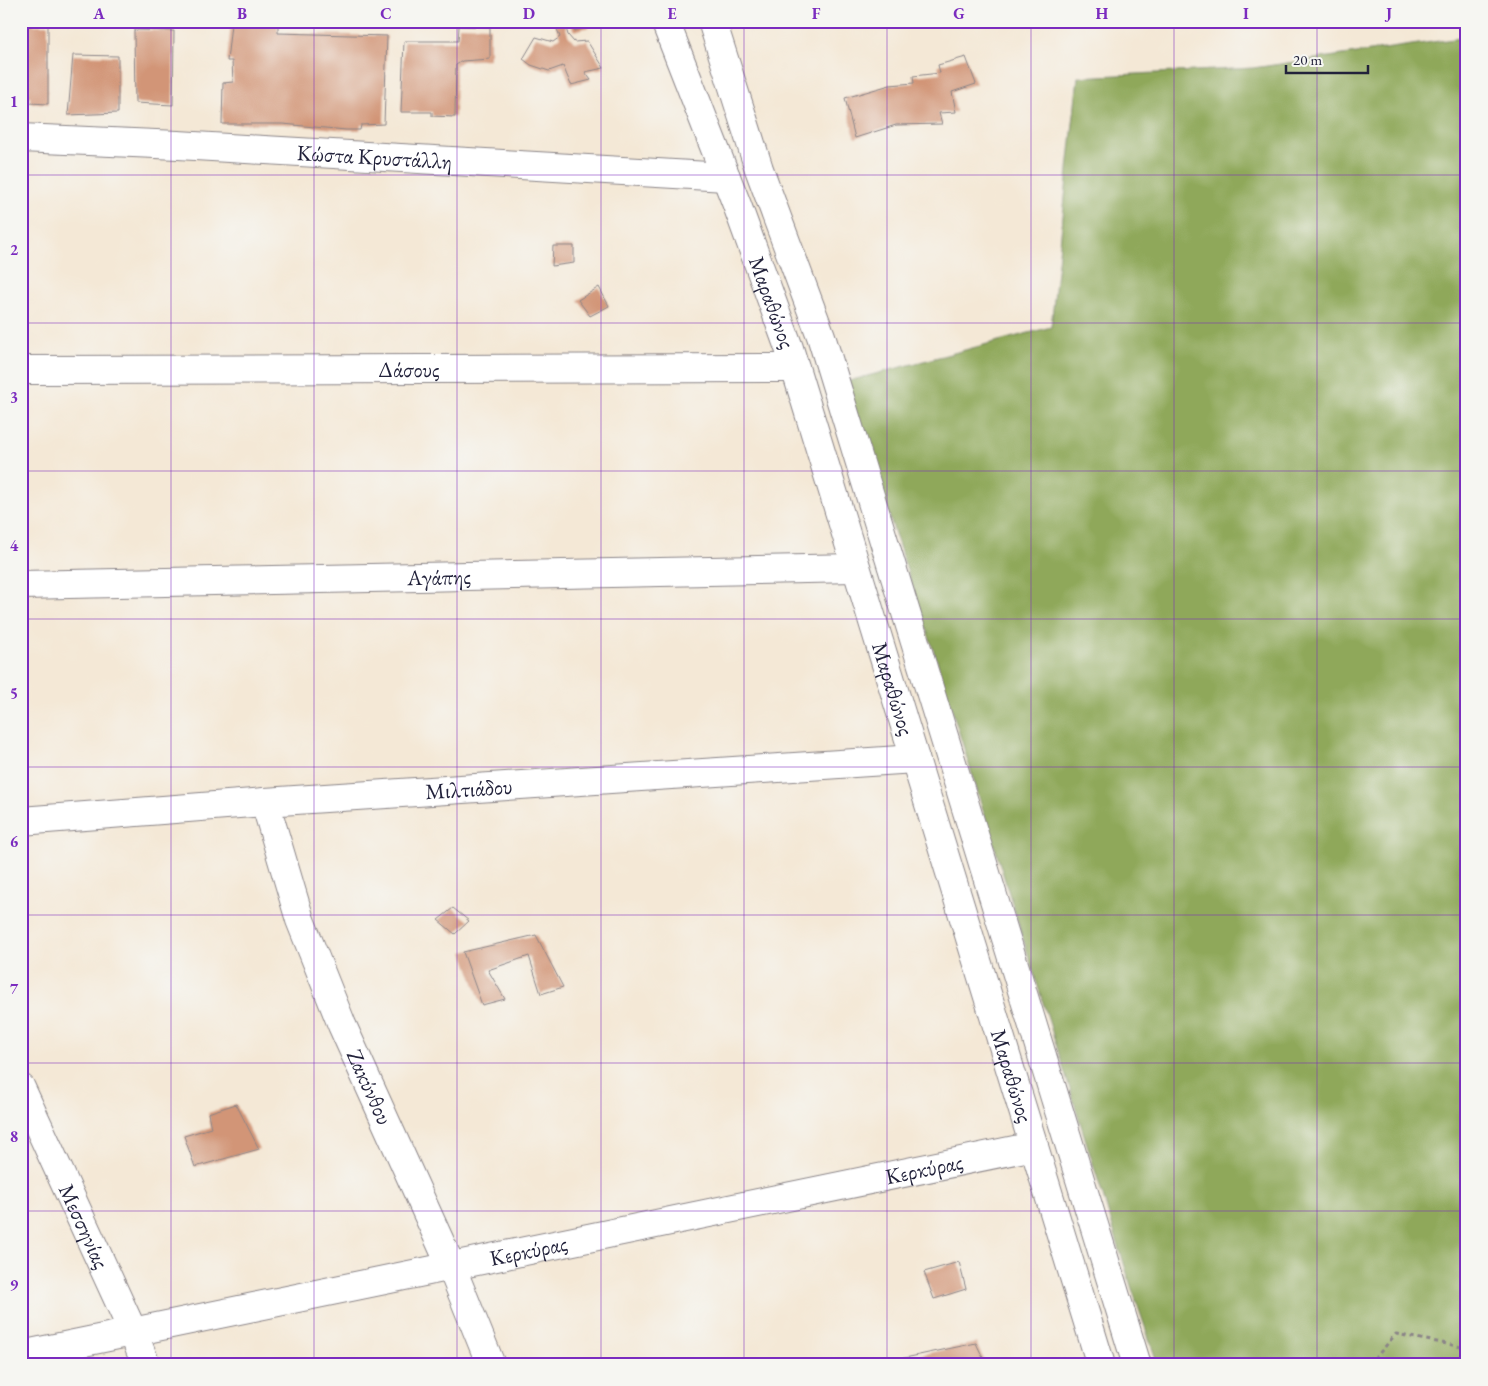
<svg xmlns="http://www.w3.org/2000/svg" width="1488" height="1386" font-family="'EB Garamond',serif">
  <rect width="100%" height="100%" fill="#f6f6f2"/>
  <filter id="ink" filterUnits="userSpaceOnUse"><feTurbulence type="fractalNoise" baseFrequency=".02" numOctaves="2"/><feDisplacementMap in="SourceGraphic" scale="10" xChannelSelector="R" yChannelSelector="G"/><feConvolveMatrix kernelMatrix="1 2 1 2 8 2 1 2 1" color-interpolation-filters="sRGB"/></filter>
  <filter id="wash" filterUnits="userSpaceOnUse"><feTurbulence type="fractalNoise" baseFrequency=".0096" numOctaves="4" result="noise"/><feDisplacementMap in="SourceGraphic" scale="20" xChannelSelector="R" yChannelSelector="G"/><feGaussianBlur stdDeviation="1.12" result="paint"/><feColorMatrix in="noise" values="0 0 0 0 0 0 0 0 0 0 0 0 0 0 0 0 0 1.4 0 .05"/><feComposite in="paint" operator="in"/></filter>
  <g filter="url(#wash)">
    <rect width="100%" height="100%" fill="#f4e8d6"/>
    <path fill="#8fa85a" stroke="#58654a" d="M1467,37V1365H1158L1131,1286L935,655L845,382L1051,327L1078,77L1253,68Z"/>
    <g id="blocks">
      <path fill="#d29577" d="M21,21H34V25H48V104L30,103V96H21Z
        M554,21H564L568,35L574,42L587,41L604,68L585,72L591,80L571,85L563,66L549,71L531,65L523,59L536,37L553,42L560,37Z
        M570,21H607V22L574,31Z
        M231,24H278V33L387,36L384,124L361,125L360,130H346L283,124H222L223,83L233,82L232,61H227Z
        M459,26L490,27V59L462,61L456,65L455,117L432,116V112H401L404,41H458Z
        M134,30L174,31L173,105L135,103Z
        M73,55L118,56V113L68,115Z
        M966,57L976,84L952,92L956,112L939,113L942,124L896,125L855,138L845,98L890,85L914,83L913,76L940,73L938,65Z
        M553,246H574V263L552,266Z
        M599,287L609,306L590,316L578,300Z
        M453,908L469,921L455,934L438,920Z
        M536,935L563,987L541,994L529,956L488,970L505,999L482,1005L463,952Z
        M236,1104L259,1149L195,1167L184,1136L211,1128L208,1113Z
        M959,1262L966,1289L934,1299L924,1272Z
        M976,1343L986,1364L881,1365V1363Z"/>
    </g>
  </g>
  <g filter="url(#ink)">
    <use href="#blocks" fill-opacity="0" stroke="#8b8588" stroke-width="1"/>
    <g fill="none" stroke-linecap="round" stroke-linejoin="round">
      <defs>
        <g id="street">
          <path id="s1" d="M21,138L178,145L726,177"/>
          <path id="s2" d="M21,370L795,368"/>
          <path id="s3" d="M21,585L856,568"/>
          <path id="s4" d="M265,802L300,920L342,1025L451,1266L491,1365"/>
          <path id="s5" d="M21,821L265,802L915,759"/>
          <path id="s6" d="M21,1088L133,1332L146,1365"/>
          <path id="s7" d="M21,1355L1034,1146"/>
        </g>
        <g id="primary">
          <path id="s8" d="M665,21L737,205L789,348L1101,1365"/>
          <path d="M712,21L759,169L821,336L1137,1365"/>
        </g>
      </defs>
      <use href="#street" stroke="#8b8588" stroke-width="30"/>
      <use href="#primary" stroke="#8b8588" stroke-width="30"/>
      <path stroke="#8b8588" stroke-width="3" stroke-dasharray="4 4" stroke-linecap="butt" d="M1369,1365L1396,1334L1467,1348"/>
      <use href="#street" stroke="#fff" stroke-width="28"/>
      <use href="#primary" stroke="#fff" stroke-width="28"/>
    </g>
  </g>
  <path fill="none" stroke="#7b2cbf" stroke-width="1" stroke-opacity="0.55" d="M171,21V1365M314,21V1365M457,21V1365M601,21V1365M744,21V1365M887,21V1365M1031,21V1365M1174,21V1365M1317,21V1365M21,175H1467M21,323H1467M21,471H1467M21,619H1467M21,767H1467M21,915H1467M21,1063H1467M21,1211H1467"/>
  <g text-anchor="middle" stroke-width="4" stroke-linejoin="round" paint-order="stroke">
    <g font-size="22" fill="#22223b" stroke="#f6f6f2">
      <text dy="8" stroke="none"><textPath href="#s1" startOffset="354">Κώστα Κρυστάλλη</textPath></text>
      <text dy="8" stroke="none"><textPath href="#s8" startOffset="301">Μαραθώνος</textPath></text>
      <text dy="8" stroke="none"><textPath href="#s2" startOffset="388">Δάσους</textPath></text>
      <text dy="8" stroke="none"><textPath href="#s3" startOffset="418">Αγάπης</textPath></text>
      <text dy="8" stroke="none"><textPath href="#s8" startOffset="706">Μαραθώνος</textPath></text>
      <text dy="8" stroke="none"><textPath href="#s5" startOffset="449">Μιλτιάδου</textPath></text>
      <text dy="8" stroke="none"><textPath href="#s8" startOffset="1111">Μαραθώνος</textPath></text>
      <text dy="8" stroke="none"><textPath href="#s4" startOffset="304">Ζακύνθου</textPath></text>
      <text dy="8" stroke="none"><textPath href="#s7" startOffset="922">Κερκύρας</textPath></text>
      <text dy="8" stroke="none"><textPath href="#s6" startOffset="152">Μεσσηνίας</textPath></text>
      <text dy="8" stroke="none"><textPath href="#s7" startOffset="518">Κερκύρας</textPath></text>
    </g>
  </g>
  <rect width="1488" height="1386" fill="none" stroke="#f6f6f2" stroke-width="55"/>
  <path d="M1286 65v8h82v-8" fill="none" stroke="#22223b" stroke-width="2.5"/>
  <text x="1293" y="65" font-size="15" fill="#22223b" stroke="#f6f6f2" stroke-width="4" paint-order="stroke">20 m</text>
  <rect x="28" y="28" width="1432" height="1330" fill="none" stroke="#7b2cbf" stroke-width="2"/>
  <g font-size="16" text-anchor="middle" font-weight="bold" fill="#7b2cbf">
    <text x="99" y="19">A</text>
    <text x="242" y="19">B</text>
    <text x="386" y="19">C</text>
    <text x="529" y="19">D</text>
    <text x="672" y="19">E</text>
    <text x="816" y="19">F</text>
    <text x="959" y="19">G</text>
    <text x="1102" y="19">H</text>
    <text x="1246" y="19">I</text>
    <text x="1389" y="19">J</text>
    <text x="14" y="107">1</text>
    <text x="14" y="255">2</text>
    <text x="14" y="403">3</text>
    <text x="14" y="551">4</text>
    <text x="14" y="699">5</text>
    <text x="14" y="847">6</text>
    <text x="14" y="994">7</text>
    <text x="14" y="1142">8</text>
    <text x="14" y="1290">9</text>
  </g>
</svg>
